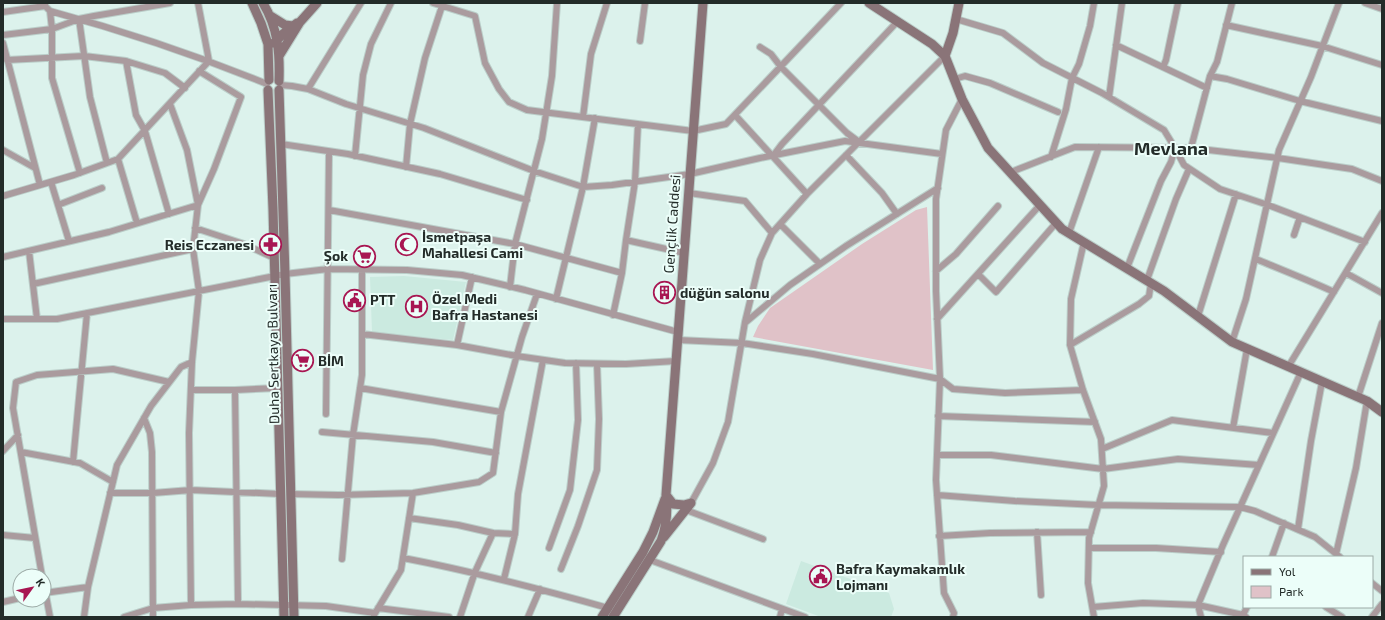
<svg xmlns="http://www.w3.org/2000/svg" width="1385" height="620" font-family="'Exo 2',sans-serif">
  <rect width="100%" height="100%" fill="#dcf2ec"/>
  <path fill="#cbeae0" d="M404,276L466,282L453,340L372,332L370,277Z
    M801,561L889,593L894,609L891,617H821L786,604Z"/>
  <path fill="#e0c2c8" d="M272,98H273L281,264H279Z
    M927,207L933,370L753,337L758,326L770,308L862,244L916,210Z
    M281,287L286,489H284L279,288Z
    M284,500H286L289,599H287Z"/>
  <g fill="none" stroke-linecap="round" stroke-linejoin="round">
    <defs>
      <path id="street" d="M45,3V6L50,11C124,31 196,55 267,84
        M433,3L475,16L485,63L499,89L509,102L527,110L693,131L726,124L841,3
        M1365,3L1382,9
        M50,11L52,29V78L80,173
        M3,12L45,6
        M79,19L90,97L107,163
        M956,19L1003,33L1043,63L1102,93L1164,130L1175,148L1184,165L1220,189L1268,205L1365,242
        M1226,25L1322,46L1382,65
        M3,35L52,29L79,19L94,16L170,3
        M640,41L645,3
        M3,43L40,185
        M1116,45L1207,88
        M760,47L771,54L781,67L847,133L859,142
        M7,60L84,56L126,61L165,73L185,88
        M126,61L136,115L145,131L169,214
        M1163,67L1166,60L1178,3
        M1210,76L1217,62L1232,3
        M955,79L965,76L990,83L1058,112
        M280,85L292,86L308,89L346,104L424,128L534,171L583,187L612,185L690,174L760,158L845,141L942,154
        M308,89L361,3
        M1109,97L1122,3
        M170,104L187,150L198,205L193,249L199,291L192,362L189,433L191,605
        M735,115L807,194
        M583,117L591,54L607,3
        M281,144L348,154L440,174L527,200
        M1191,148L1210,76L1227,79L1300,101L1382,121
        M3,150L35,168
        M846,155L882,193L897,214
        M355,156L363,75L371,44L391,3
        M773,156L782,144L897,22
        M1051,157L1066,109L1072,78L1079,64L1090,26L1094,3
        M118,159L137,223
        M406,167L410,124L425,58L442,6
        M1011,172L1075,147L1191,148L1278,158L1352,169L1382,181
        M51,182L69,241
        M689,193L745,201L772,233
        M3,196L74,175L118,159L209,61L198,3
        M58,205L102,188
        M329,210L515,244L622,273
        M780,224L820,264
        M195,228L244,244L274,258
        M1069,233L1099,147
        M1294,235L1300,217
        M626,240L684,253
        M1084,242L1071,299L1070,345L1083,390L1101,439L1104,486L1089,538L1088,583L1094,617
        M29,251L37,319
        M3,257L109,232L198,205L214,169L241,97L199,71
        M1256,259C1282,270 1308,280 1334,292
        M1127,268L1161,181L1171,162L1175,148
        M936,271L956,254L998,206
        M1346,273L1382,293
        M978,274L996,292L1056,223
        M1147,280L1176,199L1189,169
        M33,284L193,249
        M510,287L515,244L542,139L552,76L557,3
        M556,299L583,187L595,118
        M613,315L622,273L626,240L635,182L638,124
        M1198,316L1236,194
        M3,319H57L285,274L328,269L407,270L462,275L525,290L678,332
        M937,319L1040,205
        M746,322L790,285L846,246L938,188
        M362,334L457,345L517,356L565,363L626,364L676,361
        M678,340L742,343L813,354L940,379L953,389L1005,393L1083,390
        M1232,342L1246,299L1279,150L1311,77L1339,3
        M457,345L472,277
        M1070,345L1139,304L1149,296L1151,283
        M1288,367L1382,213
        M360,388L501,412
        M191,390H235L277,388
        M235,390L238,604
        M1358,397L1382,323
        M326,414L329,152
        M938,416L1095,422
        M144,418L150,433L152,452L153,617
        M1233,428L1247,349
        M322,432L433,442L496,453
        M1102,449L1172,420L1273,433
        M3,451L18,435
        M21,452L80,463L113,482
        M937,455H991L1103,469L1178,459L1259,465
        M73,462L87,313
        M110,493H153L191,490L280,494
        M290,494L338,495L413,493L479,482L493,473L501,412L522,337L537,294
        M937,495L1015,501L1098,505L1240,507L1255,511L1315,537L1340,557
        M691,503L713,463L728,422L745,322L760,260L772,233L807,194L945,56
        M686,510L763,539
        M409,518L458,525L493,533
        M1298,529L1311,441L1322,382
        M1037,532L1041,595
        M3,535L35,538
        M939,536L990,533L1091,532
        M549,548L570,490L578,420L576,363
        M1089,548H1156L1221,552
        M1336,554L1356,468L1367,401
        M1272,557L1284,523
        M403,558C472,571 540,589 608,608
        M342,559L353,435L362,375V269
        M650,560L805,617
        M561,569L578,526L597,470L599,419L597,364
        M42,576L13,408L16,382L37,375L113,369L169,382
        M504,579L515,534L518,494L543,360
        M1372,583L1382,591
        M44,585L50,617
        M44,593L88,587
        M3,602L20,598
        M1093,607L1143,603L1198,605L1243,615L1246,617
        M1326,607L1342,617
        M378,608L449,617
        M374,615L401,570L413,493
        M1243,615L1247,607
        M84,617L88,587L117,465L151,406L181,367L192,362
        M124,617L153,608L191,605L238,604L326,606L375,613
        M460,617L475,572L493,533L515,534
        M528,617L540,589
        M780,617L782,609
        M953,617L954,613L944,593L936,480L940,379L936,291V199L946,130L962,99
        M1201,617L1198,605L1223,545L1301,372
        M1372,617L1382,604"/>
      <path id="secondary" d="M252,3L261,23L268,44L269,80
        M263,3C278,28 280,53 279,81
        M869,3L932,44L945,56L962,99L988,148L1062,229L1164,291L1232,342L1367,401L1382,412
        M269,15L285,25L293,26
        M274,43L284,33L297,23
        M279,56L300,22L317,3
        M945,56L953,33L959,3
        M268,90L273,209L284,617
        M279,90L285,274L294,617
        M666,495L673,504L684,505L691,503
        M664,537L691,503
        M602,617L643,552L653,532L665,499
        M613,617L661,541C667,525 668,512 666,495L703,3"/>
    </defs>
    <use href="#street" stroke="#bbcec9" stroke-width="8"/>
    <use href="#secondary" stroke="#bbcec9" stroke-width="11"/>
    <use href="#street" stroke="#aa9b9e" stroke-width="6"/>
    <use href="#secondary" stroke="#8a7478" stroke-width="9"/>
  </g>
  <defs>
    <symbol id="pharmacy-ring" viewBox="-11 -11 22 22"><circle r="9.5" fill="#ecfef9" stroke="#a81652" stroke-width="1.5"/><path d="M-2-6h4v4h4v4h-4v4h-4v-4h-4v-4h4Z" fill="#a81652"/></symbol>
    <symbol id="mosque-ring" viewBox="-11 -11 22 22"><circle r="9.5" fill="#ecfef9" stroke="#a81652" stroke-width="1.5"/><path d="M3.5-4.9A6 6 0 1 0 3.5 4.9A5 5 0 1 1 3.5-4.9Z" fill="#a81652"/></symbol>
    <symbol id="supermarket-ring" viewBox="-11 -11 22 22"><circle r="9.5" fill="#ecfef9" stroke="#a81652" stroke-width="1.5"/><path d="M-6-5.5h2.5l.6 2H6L4.5 2H-2.5L-4.4-4H-6ZM-1.5 3.2a1.3 1.3 0 1 0 .1 0ZM3 3.2a1.3 1.3 0 1 0 .1 0Z" fill="#a81652"/></symbol>
    <symbol id="building-ring" viewBox="-11 -11 22 22"><circle r="9.5" fill="#ecfef9" stroke="#a81652" stroke-width="1.5"/><path d="M-4-6H4V6H1V3H-1V6H-4ZM-2.5-4.3h1.7v1.8h-1.7ZM.8-4.3h1.7v1.8H.8ZM-2.5-1h1.7V.8h-1.7ZM.8-1h1.7V.8H.8Z" fill="#a81652"/></symbol>
    <symbol id="civic-ring" viewBox="-11 -11 22 22"><circle r="9.5" fill="#ecfef9" stroke="#a81652" stroke-width="1.5"/><path d="M-.6-6.5H3V-4.5H.6V-3L4-1V1h2V6H-6V1h2V-1L-.6-3ZM-1.2 2.5V6h2.4V2.5Z" fill="#a81652"/></symbol>
    <symbol id="hospital-ring" viewBox="-11 -11 22 22"><circle r="9.5" fill="#ecfef9" stroke="#a81652" stroke-width="1.5"/><path d="M-5-5h3v3.5h4V-5h3V5h-3V1.5h-4V5h-3Z" fill="#a81652"/></symbol>
  </defs>
  <g fill-rule="evenodd">
    <use href="#pharmacy-ring" x="258" y="232" width="25" height="25"/>
    <use href="#mosque-ring" x="394" y="232" width="25" height="25"/>
    <use href="#supermarket-ring" x="352" y="244" width="25" height="25"/>
    <use href="#building-ring" x="652" y="280" width="25" height="25"/>
    <use href="#civic-ring" x="342" y="288" width="25" height="25"/>
    <use href="#hospital-ring" x="404" y="294" width="25" height="25"/>
    <use href="#supermarket-ring" x="290" y="348" width="25" height="25"/>
    <use href="#civic-ring" x="808" y="564" width="25" height="25"/>
  </g>
  <g text-anchor="middle" stroke-width="4" stroke-linejoin="round" paint-order="stroke">
    <g font-size="14" fill="#232c29" stroke="#ecfef9">
      <text transform="translate(672 224) rotate(-86)" y="5">Gençlik Caddesi</text>
      <text transform="translate(273 354) rotate(-91)" y="5">Duha Sertkaya Bulvarı</text>
    </g>
    <g font-size="14" font-weight="bold" fill="#232c29" stroke="#ecfef9" text-anchor="start">
      <text x="422" y="242">İsmetpaşa<tspan x="422" dy="16">Mahallesi Cami</tspan></text>
      <text x="254" y="250" text-anchor="end">Reis Eczanesi</text>
      <text x="348" y="261" text-anchor="end">Şok</text>
      <text x="680" y="298">düğün salonu</text>
      <text x="432" y="304">Özel Medi<tspan x="432" dy="16">Bafra Hastanesi</tspan></text>
      <text x="370" y="305">PTT</text>
      <text x="318" y="366">BİM</text>
      <text x="836" y="574">Bafra Kaymakamlık<tspan x="836" dy="16">Lojmanı</tspan></text>
    </g>
    <g font-size="18" font-weight="bold" fill="#232c29" stroke="#ecfef9">
      <text x="1171" y="155">Mevlana</text>
    </g>
  </g>
  <rect width="1385" height="620" fill="none" stroke="#232c29" stroke-width="8"/>
  <rect x="1243" y="556" width="130" height="52" fill="#ecfef9" stroke="#9caaa6"/>
  <rect x="1251" y="569" width="20" height="6" fill="#8a7478" stroke="#9caaa6"/>
  <text x="1279" y="576" font-size="12" fill="#232c29">Yol</text>
  <rect x="1251" y="586" width="20" height="12" fill="#e0c2c8" stroke="#9caaa6"/>
  <text x="1279" y="596" font-size="12" fill="#232c29">Park</text>
  <g transform="translate(32 588) rotate(57)"><circle r="19" fill="#ecfef9" stroke="#9caaa6"/>
  <path d="M0-3L7 15L0 10L-7 15Z" fill="#a81652"/>
  <text y="-6" font-size="11" font-weight="bold" text-anchor="middle" fill="#232c29">K</text>
  </g>
</svg>
